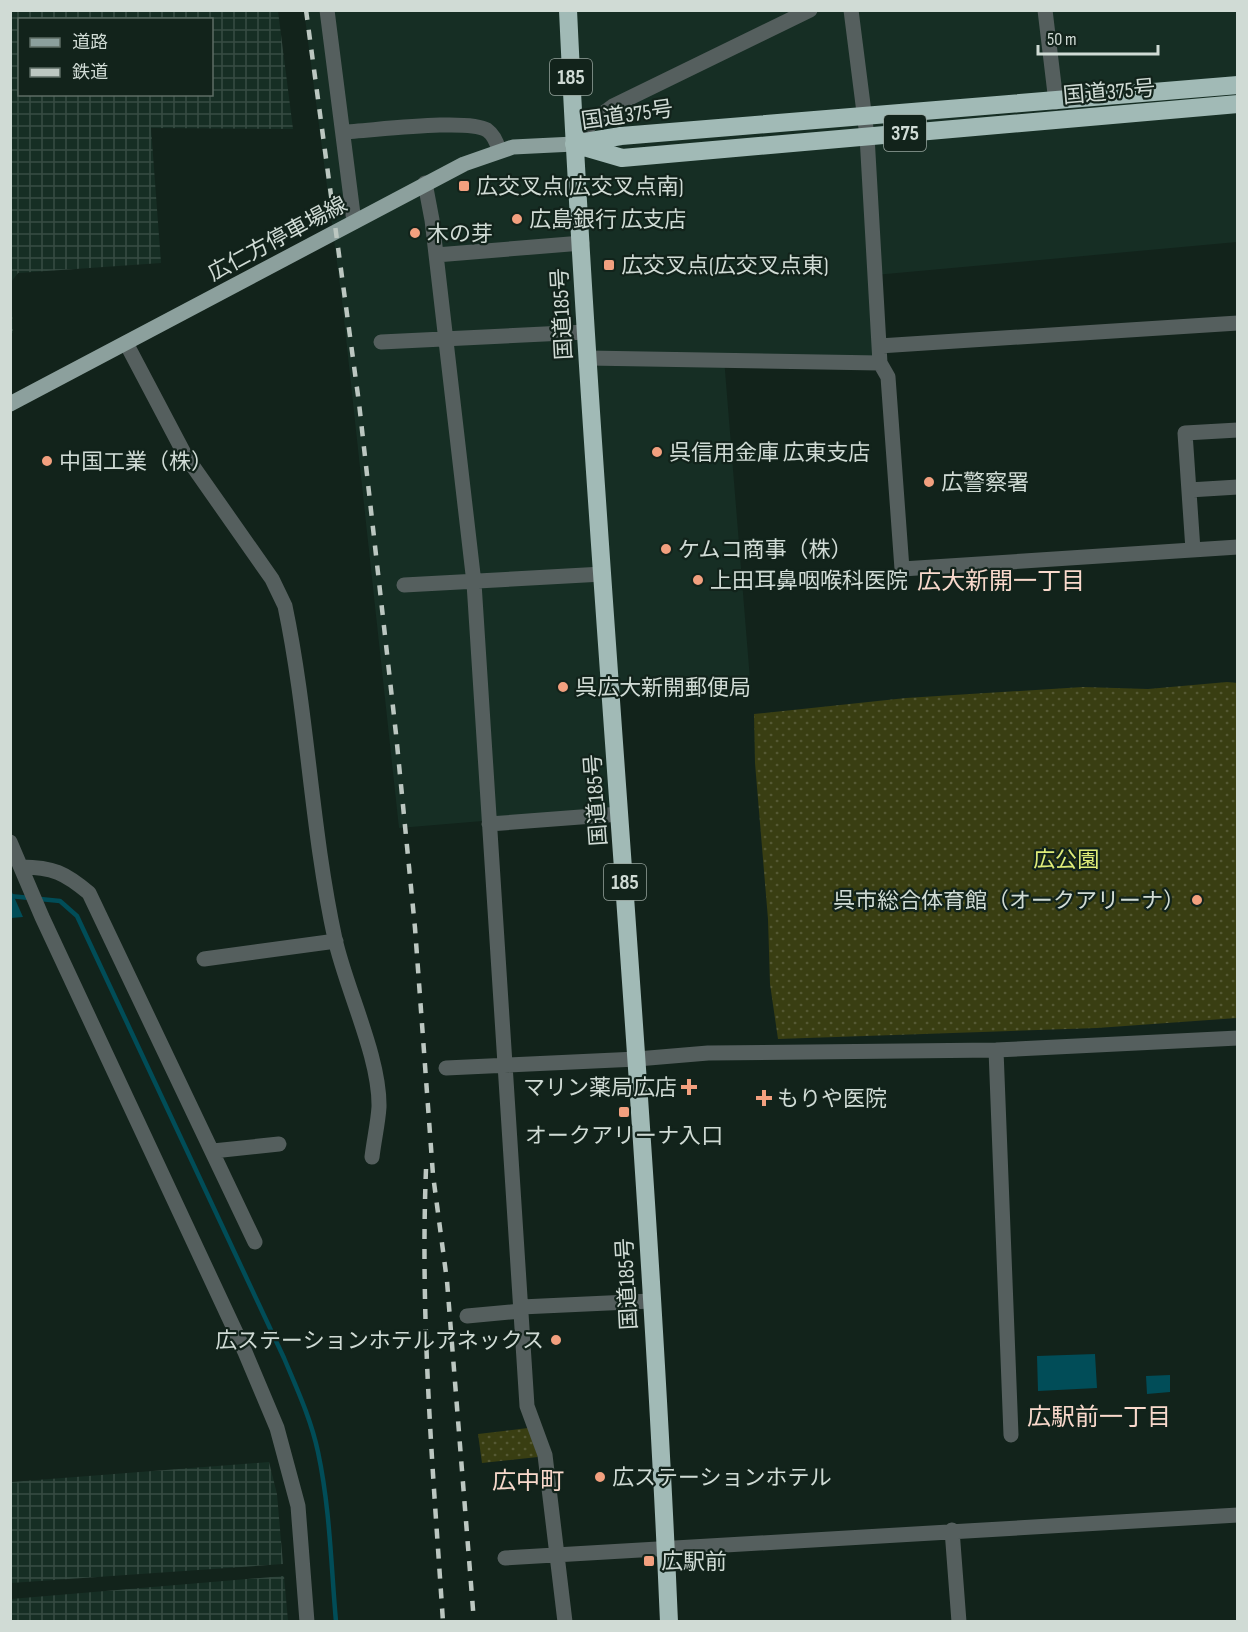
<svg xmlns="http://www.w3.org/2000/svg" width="1248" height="1632" font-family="'Sofia Sans Condensed','Noto Sans JP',sans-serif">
  <defs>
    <pattern id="industrial-grid" width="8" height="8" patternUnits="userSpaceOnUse" patternTransform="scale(1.5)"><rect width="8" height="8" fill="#162e24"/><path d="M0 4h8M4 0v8" fill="none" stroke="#374c43"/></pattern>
    <pattern id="grass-dots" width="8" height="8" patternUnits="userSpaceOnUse" patternTransform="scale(1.5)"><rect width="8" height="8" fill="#393e12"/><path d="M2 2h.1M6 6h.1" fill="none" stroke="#555934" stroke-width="1.8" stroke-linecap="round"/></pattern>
  </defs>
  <rect width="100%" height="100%" fill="#12231b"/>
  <path fill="#162e24" d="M304,11H1237V242L875,275L877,359L724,358L751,692L610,694L617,810L399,828L342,301Z"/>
  <path fill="url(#industrial-grid)" fill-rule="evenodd" d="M10,11H278L293,129L151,128L161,263L18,273L11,282L13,333H11ZM20,20H212V94H20Z
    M269,1462L277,1494L283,1564L11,1583V1482Z
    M284,1576L288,1621H11V1599Z"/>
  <path fill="url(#grass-dots)" d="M1227,682L1238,683L1237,1018L1097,1028L778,1039L770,984L768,919L755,763L754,714L906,698L1083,687L1148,689Z
    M528,1428L538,1457L482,1463L478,1434Z"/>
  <path fill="#014d58" d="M10,890H11L23,917L11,918Z
    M1095,1354L1097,1388L1038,1391L1037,1356Z
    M1170,1375V1392L1147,1394L1146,1376Z"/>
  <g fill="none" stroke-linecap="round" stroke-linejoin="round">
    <path stroke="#014d58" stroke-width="4.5" d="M10,896L60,901L77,916L284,1358C297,1389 311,1419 318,1452C330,1508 331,1565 336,1622"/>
    <path stroke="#555f5e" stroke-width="15" d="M327,10L354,222
      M1045,10L1056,102
      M343,132C371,131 467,118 487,130C494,135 497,143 499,150
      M574,144L594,120L613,106L810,10
      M425,183L432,220L474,583L527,1406L545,1455L565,1622
      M436,255L582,243
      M381,342L586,332
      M126,343L185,455L272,579L285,606C308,716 311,829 335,939C346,989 380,1057 379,1107C378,1123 374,1140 372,1157
      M879,346L1238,323
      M587,358L880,363L867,136L851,10
      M880,363L888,377L902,569L1238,547
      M1189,490L1238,487
      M1193,550L1185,433L1238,430
      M404,585L603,574
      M489,824L620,814
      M10,842L42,917L245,1352L277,1428L298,1506L307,1622
      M21,867C53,867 65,873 89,893L255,1242
      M204,959L336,941
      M996,1050L1011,1435
      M446,1068L637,1059L708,1053L996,1050L1238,1038
      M213,1151L279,1144
      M521,1307L651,1301
      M467,1316L521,1311
      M952,1530L959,1622
      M505,1558L1238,1515"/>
    <path stroke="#8ca09d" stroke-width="15" d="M10,404L464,164L513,147L574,144"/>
    <path stroke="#a1bab6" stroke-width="18" d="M568,10C593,548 646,1084 669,1622
      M579,143L621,136L1238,85
      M574,144L622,158L1238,104"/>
    <path stroke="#bcc7c1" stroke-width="4.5" stroke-dasharray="10 10" stroke-linecap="butt" d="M306,10L359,403L396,734L415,928L433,1175L447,1281L474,1622
      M426,1169C420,1320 433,1471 443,1622"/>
  </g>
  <g fill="#f2a07f" stroke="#12231b" stroke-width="2">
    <rect x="458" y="180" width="12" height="12" rx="3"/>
    <circle cx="517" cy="219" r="6"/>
    <circle cx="415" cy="233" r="6"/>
    <rect x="603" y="259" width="12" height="12" rx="3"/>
    <circle cx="657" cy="452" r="6"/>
    <circle cx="47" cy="461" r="6"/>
    <circle cx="929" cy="482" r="6"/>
    <circle cx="666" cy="549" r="6"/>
    <circle cx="698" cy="580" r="6"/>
    <circle cx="563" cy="687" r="6"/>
    <circle cx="1197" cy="900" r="6"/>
    <path d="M686 1078h6v6h6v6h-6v6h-6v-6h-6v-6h6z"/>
    <path d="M761 1089h6v6h6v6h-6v6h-6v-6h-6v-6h6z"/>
    <rect x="618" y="1106" width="12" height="12" rx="3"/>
    <circle cx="556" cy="1340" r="6"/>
    <circle cx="600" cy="1477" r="6"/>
    <rect x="643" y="1555" width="12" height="12" rx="3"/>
  </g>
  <g text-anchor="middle" stroke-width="4.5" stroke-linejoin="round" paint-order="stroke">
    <g fill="#12231b" stroke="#97a49d" stroke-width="1.5">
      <rect x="550" y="59" width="42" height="36" rx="4.5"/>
      <rect x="884" y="115" width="42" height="36" rx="4.5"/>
      <rect x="604" y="864" width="42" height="36" rx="4.5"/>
    </g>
    <g font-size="21" font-weight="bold" fill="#d0dbd5">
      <text x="571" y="84">185</text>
      <text x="905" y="140">375</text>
      <text x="625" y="889">185</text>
    </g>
    <g font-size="22" fill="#d0dbd5" stroke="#12231b">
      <text transform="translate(1109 91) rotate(-5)" y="8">国道375号</text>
      <text transform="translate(627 114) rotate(-8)" y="8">国道375号</text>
      <text transform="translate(277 238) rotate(-28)" y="8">広仁方停車場線</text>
      <text transform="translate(561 314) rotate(-93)" y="8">国道185号</text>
      <text transform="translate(595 800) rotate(-94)" y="8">国道185号</text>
      <text transform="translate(626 1284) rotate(-93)" y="8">国道185号</text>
    </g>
    <g font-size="22" fill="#d0dbd5" stroke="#12231b" text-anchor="start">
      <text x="476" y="194">広交叉点(広交叉点南)</text>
      <text x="529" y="227">広島銀行 広支店</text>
      <text x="427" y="241">木の芽</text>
      <text x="621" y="273">広交叉点(広交叉点東)</text>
      <text x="669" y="460">呉信用金庫 広東支店</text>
      <text x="59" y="469">中国工業（株）</text>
      <text x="941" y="490">広警察署</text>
      <text x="678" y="557">ケムコ商事（株）</text>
      <text x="710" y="588">上田耳鼻咽喉科医院</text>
      <text x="575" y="695">呉広大新開郵便局</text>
      <text x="1185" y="908" text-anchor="end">呉市総合体育館（オークアリーナ）</text>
      <text x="677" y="1095" text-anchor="end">マリン薬局広店</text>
      <text x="777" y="1106">もりや医院</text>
      <text x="624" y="1143" text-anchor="middle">オークアリーナ入口</text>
      <text x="544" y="1348" text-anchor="end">広ステーションホテルアネックス</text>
      <text x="612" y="1485">広ステーションホテル</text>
      <text x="661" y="1569">広駅前</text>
    </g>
    <g font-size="22" fill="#dfec79" stroke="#12231b">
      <text x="1066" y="867">広公園</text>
    </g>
    <g font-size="24" fill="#f9d9cc" stroke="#12231b">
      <text x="1001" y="589">広大新開一丁目</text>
      <text x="1099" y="1425">広駅前一丁目</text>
      <text x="528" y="1489">広中町</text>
    </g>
  </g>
  <rect width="1248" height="1632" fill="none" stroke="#d0dbd5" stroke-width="24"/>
  <rect x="18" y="18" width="195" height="78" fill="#12231b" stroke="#5e6d65" stroke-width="1.5"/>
  <rect x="30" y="38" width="30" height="9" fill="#8ca09d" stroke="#5e6d65" stroke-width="1.5"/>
  <text x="72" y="48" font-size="18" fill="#d0dbd5">道路</text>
  <rect x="30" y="68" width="30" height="9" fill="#bcc7c1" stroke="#5e6d65" stroke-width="1.5"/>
  <text x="72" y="78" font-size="18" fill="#d0dbd5">鉄道</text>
  <path d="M1038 45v9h120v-9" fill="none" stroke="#d0dbd5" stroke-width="3"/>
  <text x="1047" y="45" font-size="18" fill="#d0dbd5" stroke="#12231b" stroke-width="4.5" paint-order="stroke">50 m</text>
</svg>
